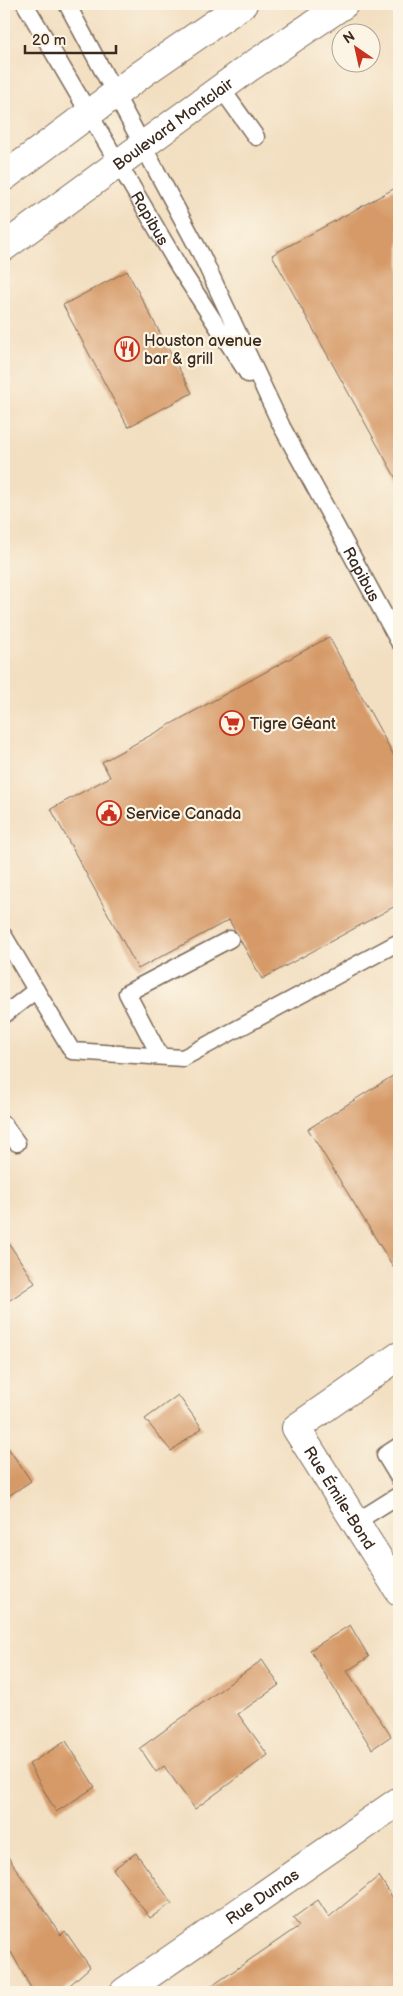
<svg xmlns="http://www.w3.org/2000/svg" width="403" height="1996" font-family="'Balsamiq Sans',sans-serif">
  <rect width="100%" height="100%" fill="#fcf5e5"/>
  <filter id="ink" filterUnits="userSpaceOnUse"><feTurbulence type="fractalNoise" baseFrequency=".02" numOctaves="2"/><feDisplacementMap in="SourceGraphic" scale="10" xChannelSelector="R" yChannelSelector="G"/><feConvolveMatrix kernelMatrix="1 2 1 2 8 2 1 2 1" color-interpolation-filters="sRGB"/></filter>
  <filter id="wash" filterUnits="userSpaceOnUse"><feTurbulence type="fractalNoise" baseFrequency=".0096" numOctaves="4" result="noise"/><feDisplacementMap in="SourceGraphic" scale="20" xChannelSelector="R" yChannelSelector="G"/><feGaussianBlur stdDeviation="1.12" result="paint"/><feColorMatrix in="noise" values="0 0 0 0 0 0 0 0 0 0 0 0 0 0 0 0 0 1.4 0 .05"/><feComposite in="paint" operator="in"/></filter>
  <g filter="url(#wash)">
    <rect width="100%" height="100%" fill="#f2dec0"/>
    <g id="blocks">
      <path fill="#d69a67" d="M399,186V484L272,255Z
        M127,271L192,393L128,427L63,305Z
        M329,637L399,765V904L262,979L229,920L138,969L51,809L110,777L102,762Z
        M399,1072V1276L308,1129Z
        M4,1236L35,1283L4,1304Z
        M178,1395L202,1428L171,1451L145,1419Z
        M4,1442L31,1481L4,1499Z
        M350,1625L369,1657L347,1671L391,1736L372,1749L310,1650Z
        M262,1660L279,1685L238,1714L268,1755L195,1809L164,1766L156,1772L140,1748Z
        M66,1741L95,1787L56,1812L29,1764Z
        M4,1851L61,1935L65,1931L90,1967L62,1992H33L11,1952L4,1958Z
        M136,1853L172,1903L150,1918L113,1869Z
        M379,1876L399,1908V1992H203L299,1926L293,1918L318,1900L329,1917Z"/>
    </g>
  </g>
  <g filter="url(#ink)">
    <use href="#blocks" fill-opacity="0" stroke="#7b6957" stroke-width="1"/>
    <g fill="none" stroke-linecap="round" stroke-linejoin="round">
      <defs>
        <g id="lane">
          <path id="s1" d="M25,4L179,267L248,374"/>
          <path id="s2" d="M67,4L201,254L282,427L399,642"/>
          <path d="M221,88L256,137"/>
          <path d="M4,936L72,1051L183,1058L399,942"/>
          <path d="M4,1015L36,990"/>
          <path d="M160,1056L127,993L230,939"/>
          <path d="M4,1125L17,1143"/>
          <path d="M399,1446L385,1455L399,1478"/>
          <path d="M356,1522L399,1495"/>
        </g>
        <g id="street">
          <path id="s3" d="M399,1356L296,1428L399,1591"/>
          <path id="s4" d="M124,1992L399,1801"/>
        </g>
        <g id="secondary">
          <path d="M4,177L143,73L243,4"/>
          <path id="s5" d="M4,247L250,67L344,4"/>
        </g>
      </defs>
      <use href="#lane" stroke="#7b6957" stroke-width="19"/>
      <use href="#street" stroke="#7b6957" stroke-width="30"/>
      <use href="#secondary" stroke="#7b6957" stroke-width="30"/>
      <use href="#lane" stroke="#fff" stroke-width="16"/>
      <use href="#street" stroke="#fff" stroke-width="28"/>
      <use href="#secondary" stroke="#fff" stroke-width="28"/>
    </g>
  </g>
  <defs>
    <symbol id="restaurant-ring" viewBox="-11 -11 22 22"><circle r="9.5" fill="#fcf5e5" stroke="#c8321e" stroke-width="1.5"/><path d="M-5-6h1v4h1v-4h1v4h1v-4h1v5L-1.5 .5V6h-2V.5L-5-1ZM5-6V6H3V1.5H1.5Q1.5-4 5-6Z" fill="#c8321e"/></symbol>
    <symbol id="supermarket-ring" viewBox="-11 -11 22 22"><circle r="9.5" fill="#fcf5e5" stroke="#c8321e" stroke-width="1.5"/><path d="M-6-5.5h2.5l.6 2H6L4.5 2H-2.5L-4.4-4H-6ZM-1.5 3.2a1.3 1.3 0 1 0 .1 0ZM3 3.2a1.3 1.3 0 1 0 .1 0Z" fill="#c8321e"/></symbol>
    <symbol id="civic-ring" viewBox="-11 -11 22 22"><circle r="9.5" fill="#fcf5e5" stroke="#c8321e" stroke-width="1.5"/><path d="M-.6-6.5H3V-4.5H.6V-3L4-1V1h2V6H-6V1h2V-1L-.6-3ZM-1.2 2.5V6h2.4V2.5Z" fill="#c8321e"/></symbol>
  </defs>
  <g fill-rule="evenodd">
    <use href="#restaurant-ring" x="113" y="335" width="28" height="28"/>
    <use href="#supermarket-ring" x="218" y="709" width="28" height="28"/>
    <use href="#civic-ring" x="95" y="799" width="28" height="28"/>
  </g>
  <g text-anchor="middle" stroke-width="4.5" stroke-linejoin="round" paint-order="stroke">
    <g font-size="16" fill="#3b2a1e" stroke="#fcf5e5">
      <text dy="6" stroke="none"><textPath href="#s5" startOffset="209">Boulevard Montclair</textPath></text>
      <text dy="6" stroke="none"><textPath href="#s1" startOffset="248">Rapibus</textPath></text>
      <text dy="6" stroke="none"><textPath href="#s2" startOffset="642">Rapibus</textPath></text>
      <text dy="6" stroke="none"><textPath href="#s3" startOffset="208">Rue Émile-Bond</textPath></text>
      <text dy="6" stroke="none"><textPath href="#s4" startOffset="168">Rue Dumas</textPath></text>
    </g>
    <g font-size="16" fill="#3b2a1e" stroke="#fcf5e5" text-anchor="start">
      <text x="144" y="346">Houston avenue<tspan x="144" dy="18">bar &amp; grill</tspan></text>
      <text x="250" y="729">Tigre Géant</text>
      <text x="126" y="819">Service Canada</text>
    </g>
  </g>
  <rect width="403" height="1996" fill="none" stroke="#fcf5e5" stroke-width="20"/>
  <g transform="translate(356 48) rotate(326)"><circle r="24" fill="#fcf5e5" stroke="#afa495"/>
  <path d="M0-4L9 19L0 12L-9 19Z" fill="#c8321e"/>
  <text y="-8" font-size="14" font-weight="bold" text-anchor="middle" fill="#3b2a1e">N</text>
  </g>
  <path d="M25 45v8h91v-8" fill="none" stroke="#3b2a1e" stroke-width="2.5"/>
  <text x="32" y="45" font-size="15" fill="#3b2a1e" stroke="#fcf5e5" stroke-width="4" paint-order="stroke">20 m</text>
</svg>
